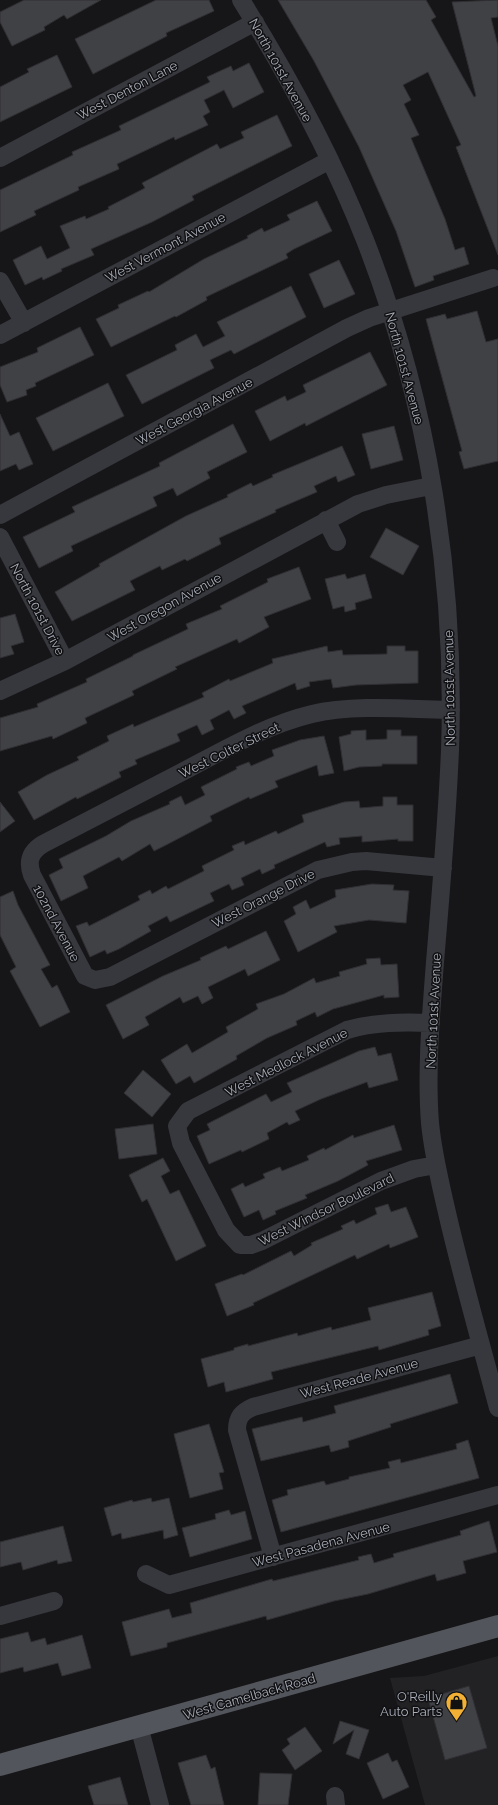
<svg xmlns="http://www.w3.org/2000/svg" width="498" height="1805" font-family="Raleway,sans-serif">
  <rect width="100%" height="100%" fill="#161618"/>
  <path fill="#222225" d="M498,1656V1805H425L390,1678L424,1676Z"/>
  <path fill="#404145" stroke="#303034" d="M24,0H101L67,19L64,15L44,27L45,30L12,46L0,22V12Z
    M156,0H209L214,11L166,33L167,36L93,74L75,39Z
    M278,0H426L436,17L431,20L474,97L476,96L452,2L498,0V17L491,18L498,46V255L456,147L461,145L428,72L403,85L411,100L404,104L419,135L411,138L445,219L455,250L464,247L469,264L433,276L434,280L415,287L396,231L359,147L314,61Z
    M57,55L72,87L0,122V87L29,72L27,69Z
    M249,63L264,92L233,108L224,90L204,100L210,112L203,116L208,125L175,140L174,137L117,164L119,169L78,187L79,190L34,211L36,215L0,232V190L73,155L72,152L121,130L119,126L210,82L207,77L231,66L233,71Z
    M277,115L292,146L192,196L194,200L152,222L91,249L94,255L61,269L62,271L43,280L42,277L25,285L13,260L41,246L47,259L70,248L60,226L85,216L86,219L109,209L108,207L145,188L142,183L217,144L220,149L244,138L241,132Z
    M317,201L332,231L294,249L286,254L288,258L206,297L207,300L176,317L175,316L111,347L96,319L119,308L118,305L148,291L149,292L204,259L248,238L247,236L262,228L264,232L290,220L287,215Z
    M339,260L355,294L324,308L309,274Z
    M291,286L306,317L234,354L231,350L210,360L214,368L142,404L126,375L177,350L175,345L196,334L203,347L225,336L217,322Z
    M477,311L486,342L498,339V461L464,469L459,452L462,451L426,319L445,314L447,319Z
    M80,327L94,355L35,383L36,386L26,390L27,395L7,402L0,385V367L38,352L37,348Z
    M370,352L387,385L306,426L305,423L270,441L255,411L285,396L287,401L306,392L303,385Z
    M108,383L124,416L53,451L36,418Z
    M0,414L10,436L19,432L33,464L19,470L16,464L0,471Z
    M233,424L247,452L207,472L210,478L177,496L173,488L153,497L157,506L71,546L73,551L39,568L23,537L75,512L72,507L160,466L159,463Z
    M394,426L403,460L371,469L362,434Z
    M342,446L355,475L338,482L336,476L314,486L317,492L275,510L276,512L219,538L221,544L187,561L185,559L162,570L160,566L130,581L135,590L72,621L55,592L100,566L99,564L186,516L228,497L227,495L251,483L253,486L273,477L272,475Z
    M386,528L419,546L403,575L370,557Z
    M299,567L311,599L264,617L269,627L239,643L237,639L175,667L177,669L132,691L134,695L85,718L87,723L53,739L52,736L0,751V718L38,707L37,704L87,682L86,679L133,656V655L188,629L186,624L222,609L220,606L268,582L267,579Z
    M345,574L347,579L365,574L372,598L355,603L356,609L345,612L344,606L333,609L325,579Z
    M15,614L24,642L11,646L14,654L0,658V618Z
    M327,646L328,652L342,650L343,655L387,654V646H405V651H418V683L356,685L333,688L331,679L309,682L310,686L297,690L295,683L242,706L246,713L234,719L229,710L210,720L214,729L202,735L197,725L177,734L180,741L135,760L137,764L119,772L121,777L77,799L76,797L34,820L18,792L47,775L79,760L77,757L109,741L107,736L133,724L134,727L204,697L202,693L229,679L230,681L273,663L272,659Z
    M366,730V740L387,739V730H401V736H417V764H382V766L359,767L344,771L339,737L351,734V731Z
    M324,736L334,773L319,776L317,765L275,781L278,787L250,799L249,797L210,816L212,821L168,844L154,851L150,844L122,861L119,857L83,876L88,888L61,901L49,875L63,868L59,859L106,836L131,821L170,804L169,802L181,796L185,805L205,795L201,787L237,769L236,767L249,762L251,766L274,756L272,750L300,740Z
    M383,797H397V805H413V841H398V839L362,842V836L339,838L340,844L327,847L325,842L274,865L275,868L262,874L260,869L241,878L244,885L232,890L229,884L210,893L214,901L170,922L167,916L148,926L151,931L119,949L107,954L105,950L90,957L76,926L87,922L89,926L105,918L140,900L138,896L150,890L152,894L166,886L168,889L204,871L202,866L234,850L232,846L244,841L245,845L276,831L278,834L304,822L302,815L344,802L359,801L360,808L383,806Z
    M0,802L15,821L0,832Z
    M372,884L394,885L393,890L409,891L406,923L369,920L334,926L337,932L298,952L284,921L296,914L293,907L306,900L310,909L336,897L335,890Z
    M13,891L18,905L50,965L41,969L52,988L57,985L70,1012L40,1027L10,971L16,967L0,935V897Z
    M266,931L280,960L248,976L245,969L208,987L213,998L202,1004L198,996L183,1003L180,997L145,1017L149,1025L123,1039L106,1005L163,976L201,960L200,958L226,946L228,949Z
    M380,958L381,965L397,964L399,997L384,998V995L333,1009L317,1017L315,1012L296,1021L297,1025L267,1038L236,1056L237,1059L194,1083L190,1076L176,1084L161,1060L187,1044L192,1053L228,1032L226,1027L258,1009L256,1004L284,994L314,978L316,983L340,976L339,972L367,964L366,959Z
    M375,1047L378,1056L391,1053L398,1080L369,1088L367,1082L321,1099L295,1111L300,1120L289,1125L287,1122L267,1133L269,1139L242,1152L241,1150L209,1164L197,1136L210,1130L207,1124L266,1094L271,1102L292,1092L287,1083L359,1051Z
    M143,1070L171,1094L152,1117L124,1093Z
    M153,1124L157,1154L119,1159L115,1129Z
    M394,1125L402,1150L366,1161L368,1165L338,1181L305,1195L307,1198L275,1211L276,1214L263,1220L259,1210L244,1217L231,1189L243,1183L245,1187L265,1178L263,1174L280,1167L282,1171L309,1160L307,1156L324,1148L325,1150L353,1135L354,1138Z
    M163,1158L170,1171L161,1176L170,1194L179,1190L206,1246L176,1261L147,1199L142,1202L129,1175Z
    M388,1204L391,1212L406,1207L418,1237L390,1248L389,1244L357,1259L355,1255L253,1303L254,1305L227,1316L215,1284L242,1274L243,1275L291,1251L294,1256L312,1245L311,1243L343,1229L341,1226L354,1220L356,1224L377,1214L375,1208Z
    M432,1292L441,1326L428,1330L429,1335L379,1350L378,1346L271,1372L273,1379L226,1392L224,1382L208,1387L201,1359L234,1350V1348L248,1344V1346L297,1333L298,1336L331,1327L332,1330L371,1320L368,1308Z
    M450,1374L458,1403L390,1424L391,1427L348,1441L349,1447L331,1452L329,1445L261,1461L252,1429L302,1417L303,1422L336,1413L334,1406Z
    M209,1424L224,1472L219,1473L223,1489L190,1498L174,1434Z
    M468,1440L479,1478L281,1532L272,1500L288,1495L287,1490L324,1481L326,1485L349,1479V1477L390,1468L388,1462L400,1459L401,1463L457,1449L456,1444Z
    M151,1498L152,1502L169,1498L178,1535L164,1539L163,1530L122,1539L121,1533L112,1536L104,1508L132,1500L133,1502Z
    M229,1510L231,1515L245,1511L252,1539L190,1557L182,1528L216,1519L215,1514Z
    M489,1521L497,1552L463,1561L466,1573L437,1581L435,1574L368,1594L334,1601L267,1620L266,1616L167,1643V1647L131,1656L122,1622L169,1609L172,1618L192,1613L190,1603L272,1579L273,1581L359,1560L358,1557L371,1554L374,1563L394,1557L393,1554L461,1535L460,1531Z
    M63,1526L72,1561L58,1564L57,1560L23,1570L21,1562L0,1567V1542Z
    M28,1632L31,1642L45,1638L47,1645L82,1635L91,1668L62,1676L58,1663L24,1672L23,1667L0,1673V1639Z
    M469,1686L487,1748L445,1760L428,1698Z
    M340,1721L369,1730L359,1759L346,1754L354,1730L333,1744Z
    M305,1727L322,1751L295,1770L282,1750L290,1744L287,1739Z
    M388,1753L392,1762L397,1760L409,1787L383,1799L367,1763Z
    M206,1755L211,1769L215,1767L224,1805H191L178,1763Z
    M260,1773L292,1774L288,1805H258Z
    M120,1777L128,1805H94L88,1786Z"/>
  <g fill="none" stroke-linecap="round" stroke-linejoin="round">
    <path stroke="#37383d" stroke-width="18" d="M241,0C289,77 332,156 365,240C428,401 456,579 450,750C447,821 441,892 435,962C431,1015 426,1070 430,1123C433,1155 441,1186 448,1217C463,1281 481,1344 498,1408
      M0,158L255,22
      M0,281L24,323
      M0,335L330,160
      M0,515L347,328L369,318L493,278
      M326,520L337,542
      M0,537L65,661
      M0,691L65,661L358,504L386,495L431,486
      M443,868L366,861L352,862L318,870L110,977L95,980L85,976L32,875C27,861 30,852 43,844C89,820 136,796 182,772C224,750 266,725 312,714C351,704 410,709 451,710
      M431,1023C402,1022 374,1022 347,1030L188,1111L177,1126L181,1143L226,1230L240,1245H251L262,1241L381,1181L414,1169L436,1165
      M273,1557L237,1430C237,1417 242,1412 253,1407L481,1345
      M146,1574L169,1585L498,1495
      M0,1616L54,1601
      M139,1726L160,1805
      M335,1796L336,1805"/>
    <path stroke="#53555c" stroke-width="22" d="M0,1765L498,1626"/>
  </g>
  <defs>
    <symbol id="shop-pin" viewBox="-11 -11 22 30"><path d="M0 17L-7.5 6A9.5 9.5 0 1 1 7.5 6Z" fill="#f2b134" stroke="#111113"/><path d="M-5-2.5h2.3a2.7 3.5 0 0 1 5.4 0H5L5.5 6h-11ZM-1.5-2.5h3a1.5 2.3 0 0 0-3 0Z" fill="#111"/></symbol>
  </defs>
  <g fill-rule="evenodd">
    <use href="#shop-pin" x="444" y="1690" width="25" height="34"/>
  </g>
  <g text-anchor="middle" stroke-width="3" stroke-linejoin="round" paint-order="stroke">
    <g font-size="13" fill="#a8adb8" stroke="#111113">
      <text transform="translate(281 70) rotate(61)" y="5">North 101st Avenue</text>
      <text transform="translate(127 90) rotate(-28)" y="5">West Denton Lane</text>
      <text transform="translate(165 247) rotate(-28)" y="5">West Vermont Avenue</text>
      <text transform="translate(405 368) rotate(75)" y="5">North 101st Avenue</text>
      <text transform="translate(194 411) rotate(-28)" y="5">West Georgia Avenue</text>
      <text transform="translate(164 607) rotate(-29)" y="5">West Oregon Avenue</text>
      <text transform="translate(38 609) rotate(62)" y="5">North 101st Drive</text>
      <text transform="translate(449 688) rotate(-91)" y="5">North 101st Avenue</text>
      <text transform="translate(229 750) rotate(-26)" y="5">West Colter Street</text>
      <text transform="translate(263 898) rotate(-27)" y="5">West Orange Drive</text>
      <text transform="translate(57 923) rotate(62)" y="5">102nd Avenue</text>
      <text transform="translate(433 1011) rotate(-87)" y="5">North 101st Avenue</text>
      <text transform="translate(286 1062) rotate(-27)" y="5">West Medlock Avenue</text>
      <text transform="translate(326 1209) rotate(-26)" y="5">West Windsor Boulevard</text>
      <text transform="translate(359 1378) rotate(-15)" y="5">West Reade Avenue</text>
      <text transform="translate(321 1544) rotate(-15)" y="5">West Pasadena Avenue</text>
      <text transform="translate(249 1696) rotate(-16)" y="5">West Camelback Road</text>
    </g>
    <g font-size="13" fill="#a8adb8" stroke="#111113" text-anchor="end">
      <text x="442" y="1701">O'Reilly<tspan x="442" dy="15">Auto Parts</tspan></text>
    </g>
  </g>
</svg>
